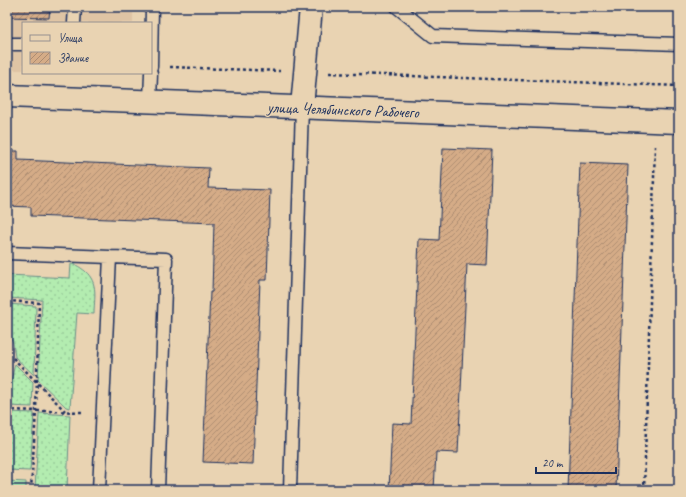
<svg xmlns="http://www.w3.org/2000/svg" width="686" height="497" font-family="Caveat,sans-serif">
  <defs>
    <pattern id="grass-dots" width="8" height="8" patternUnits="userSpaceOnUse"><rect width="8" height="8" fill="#b3ecb0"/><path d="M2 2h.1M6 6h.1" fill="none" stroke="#99cb9a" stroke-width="1.8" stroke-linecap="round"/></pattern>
    <pattern id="building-hatch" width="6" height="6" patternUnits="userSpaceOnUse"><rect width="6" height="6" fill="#d5ac87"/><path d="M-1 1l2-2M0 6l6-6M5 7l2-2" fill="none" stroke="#ac8c72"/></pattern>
  </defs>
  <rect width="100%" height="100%" fill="#e9d3b2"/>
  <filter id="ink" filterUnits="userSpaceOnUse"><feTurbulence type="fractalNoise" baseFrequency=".025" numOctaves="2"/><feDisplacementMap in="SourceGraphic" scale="8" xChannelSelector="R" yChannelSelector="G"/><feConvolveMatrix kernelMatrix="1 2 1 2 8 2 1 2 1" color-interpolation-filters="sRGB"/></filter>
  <g filter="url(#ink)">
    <path fill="#dfc4a4" d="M7,7H133V23H23V70H7Z"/>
    <path fill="url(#grass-dots)" stroke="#678e87" d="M71,264C76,264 81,268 85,271C99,283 94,298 94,314L77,313L70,408L66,407L38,380L42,300L7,298V275L70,278Z
      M7,304L36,306L34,375L15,357L13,343L7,329Z
      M15,364L33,382L32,407L7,406V393L9,389Z
      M7,412L34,413L30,471L7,470Z
      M39,413L70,415L67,490H35Z"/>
    <path fill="#b3ecb0" stroke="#678e87" d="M7,481L26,482V490H7Z"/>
    <path fill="url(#building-hatch)" stroke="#1b2f5e" d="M7,7H50L49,18L7,17Z
      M443,148L492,150L487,265L467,264L458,453L436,452L434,490H389L392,423L411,424L419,239L439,240Z
      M7,151H18V160L209,168L208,188L270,190L267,280H260L253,464L203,462L210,292H212L214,223L31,216V207L7,206Z
      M580,163L628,165L616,490H568Z"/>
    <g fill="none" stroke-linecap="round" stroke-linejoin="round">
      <defs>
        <path id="service" d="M397,7L433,36L679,44
          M74,23L75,7
          M7,44H23
          M151,67L152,7
          M150,101L151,73
          M7,253L110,257L99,490
          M110,257L166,259L158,490
          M290,490L302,107"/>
        <path id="minor" d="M7,96L679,122
          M302,107L311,7"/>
      </defs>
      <use href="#service" stroke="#1b2f5e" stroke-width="15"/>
      <use href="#minor" stroke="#1b2f5e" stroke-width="25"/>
      <path stroke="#1b2f5e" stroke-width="2.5" stroke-dasharray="3 3" stroke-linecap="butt" d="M170,67L280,71
        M329,73L679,86
        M7,301L39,303L36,411L31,490
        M13,358L65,411
        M7,410L82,412
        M644,490L655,146"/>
      <use href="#service" stroke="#e9d3b2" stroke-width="12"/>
      <use href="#minor" stroke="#e9d3b2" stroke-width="22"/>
    </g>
  </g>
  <g text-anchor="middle" stroke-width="3" stroke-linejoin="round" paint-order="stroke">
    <g font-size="16" fill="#1b2f5e" stroke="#e9d3b2">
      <text transform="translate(343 109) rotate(2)" y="6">улица Челябинского Рабочего</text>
    </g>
  </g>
  <rect width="686" height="497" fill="none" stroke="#e9d3b2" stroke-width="24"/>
  <rect x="12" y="12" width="662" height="473" fill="none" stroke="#1b2f5e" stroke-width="1.5" filter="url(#ink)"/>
  <rect x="22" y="22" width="130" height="52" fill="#e9d3b2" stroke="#979190"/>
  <rect x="30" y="35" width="20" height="6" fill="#e9d3b2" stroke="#979190"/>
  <text x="58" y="42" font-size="12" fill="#1b2f5e">Улица</text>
  <rect x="30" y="52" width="20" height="12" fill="url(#building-hatch)" stroke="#979190"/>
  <text x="58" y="62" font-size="12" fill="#1b2f5e">Здание</text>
  <path d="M536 467v6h80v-6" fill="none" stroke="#1b2f5e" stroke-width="2"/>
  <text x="542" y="467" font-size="12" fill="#1b2f5e" stroke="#e9d3b2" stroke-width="3" paint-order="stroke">20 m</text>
</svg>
